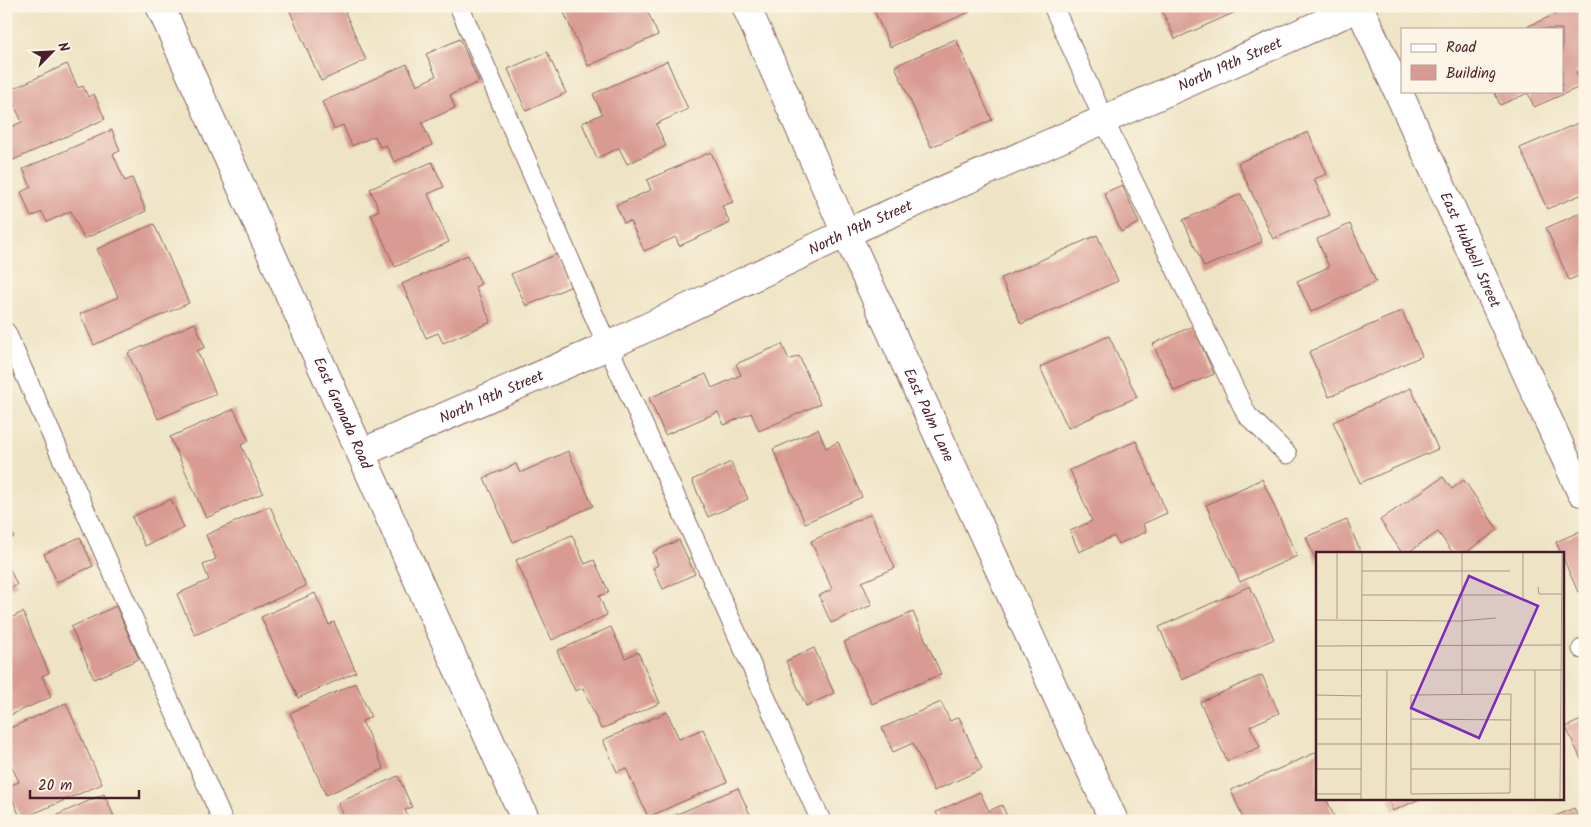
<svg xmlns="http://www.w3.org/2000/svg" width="1591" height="827" font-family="Kalam,sans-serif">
  <rect width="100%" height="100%" fill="#fcf5e5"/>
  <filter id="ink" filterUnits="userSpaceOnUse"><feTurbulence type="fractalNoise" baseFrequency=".02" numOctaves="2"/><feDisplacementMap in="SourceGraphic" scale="10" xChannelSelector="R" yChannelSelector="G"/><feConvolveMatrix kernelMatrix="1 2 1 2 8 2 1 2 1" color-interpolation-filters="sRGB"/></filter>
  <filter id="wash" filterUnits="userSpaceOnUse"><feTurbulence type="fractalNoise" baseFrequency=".0096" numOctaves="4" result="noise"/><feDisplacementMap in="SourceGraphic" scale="20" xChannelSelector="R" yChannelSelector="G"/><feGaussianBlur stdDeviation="1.12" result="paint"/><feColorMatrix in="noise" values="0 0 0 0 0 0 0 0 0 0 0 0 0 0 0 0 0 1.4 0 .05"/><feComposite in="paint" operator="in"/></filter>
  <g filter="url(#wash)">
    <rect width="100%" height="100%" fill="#eee4c5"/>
    <g id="blocks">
      <path fill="#d89a92" d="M291,6H358L345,12L366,60L321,81L288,7Z
        M561,6H645L658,35L588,66Z
        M872,6H966L969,12L890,47Z
        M1160,6H1249L1175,39Z
        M1574,6L1585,30V68L1576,72L1582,86L1534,107L1528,93L1500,105L1494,91H1562V29H1522Z
        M460,39L479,82L450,95L455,108L422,123L432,145L394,162L386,145L380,147L375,136L352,146L343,125L334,129L322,102L407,64L417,85L436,76L426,54Z
        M956,39L992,120L931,147L895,66Z
        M547,52L566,93L526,111L508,69Z
        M667,61L688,109L656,124L666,146L627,164L619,148L597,158L582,123L602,114L593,94Z
        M67,64L78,88L83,86L88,97L94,94L105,119L11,161L6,151V129L22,122L8,91Z
        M1585,120V193L1547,209L1520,148Z
        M112,130L120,151L113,154L125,181L132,178L146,211L84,239L71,211L47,222L42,212L31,217L21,192L31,187L23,169Z
        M1308,132L1327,174L1314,179L1330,215L1273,239L1238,163Z
        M711,152L733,202L722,206L730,223L679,246L676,237L644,251L630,221L624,223L616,205L651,190L647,180Z
        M432,162L444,187L428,194L449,242L395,267L371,214L379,210L370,189Z
        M1122,185L1139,223L1121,232L1104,193Z
        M1241,194L1262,242L1204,267L1183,220Z
        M1585,211V273L1569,280L1546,228Z
        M154,224L189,303L94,345L80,314L118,297L97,249Z
        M1350,224L1376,282L1311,312L1297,281L1329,267L1317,239Z
        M1097,235L1118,281L1021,324L1001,278Z
        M557,254L572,286L526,306L511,274Z
        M468,255L481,284L475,287L491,322L443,343L438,333L426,338L402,284Z
        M1402,311L1422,356L1329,397L1309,352Z
        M195,323L205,347L197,351L216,394L158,419L128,353Z
        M1193,326L1214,374L1174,391L1153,344Z
        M1109,336L1137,397L1068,428L1040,367Z
        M782,344L789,360L799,356L820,404L759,431L751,413L724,425L718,412L665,435L649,398L706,374L712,388L741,375L736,364Z
        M1411,388L1438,449L1360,483L1333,422Z
        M234,409L249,441L241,445L263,493L206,518L170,437Z
        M818,429L826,448L838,442L862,497L805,523L773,449Z
        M1136,441L1167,513L1143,524L1146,532L1118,544L1114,536L1079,552L1070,531L1092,521L1070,470Z
        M568,451L593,506L513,542L484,478L516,464L520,473Z
        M731,462L748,499L708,517L692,480Z
        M1443,477L1452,489L1464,480L1498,530L1465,553H1453L1438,532L1407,553H1402L1380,520Z
        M1262,479L1297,556L1240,582L1206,505Z
        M171,499L184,528L145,546L132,517Z
        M270,506L306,586L195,635L177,594L209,580L203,565L216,559L206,535Z
        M871,514L895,568L862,582L872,605L831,623L819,596L832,589L811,541Z
        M1347,520L1361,553H1317V564L1306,537Z
        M6,521L14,537L6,540Z
        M1585,529V589L1578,592L1556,542Z
        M572,535L585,564L594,560L609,592L599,596L607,615L552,640L516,560Z
        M80,537L93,566L57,582L44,554Z
        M679,540L695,574L663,589L653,568L658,565L653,552Z
        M6,561L17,585L6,590Z
        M1250,586L1274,639L1182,680L1159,627Z
        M6,593L12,607L6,610Z
        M315,593L329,625L334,622L356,672L298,698L261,617Z
        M116,606L139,659L94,679L71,627Z
        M23,612L49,673L42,676L51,697L6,717V620Z
        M913,612L941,674L872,704L844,642Z
        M611,627L625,658L638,652L660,703L601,729L583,688L575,691L557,651Z
        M814,648L834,693L806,706L786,661Z
        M1262,675L1279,713L1250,726L1260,747L1227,761L1200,702Z
        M356,683L371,717L362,721L384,769L326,795L290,713Z
        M941,702L950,721L959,717L982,769L934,791L913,743L893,752L882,728Z
        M66,703L102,784L21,819L7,787L19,782L6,754V730Z
        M667,712L679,739L703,729L727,782L648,817L626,768L617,772L603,740Z
        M1585,718V768L1566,727Z
        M1317,752V798H1326L1336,821H1244L1231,790Z
        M398,776L412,807L405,810L410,821H346L338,803Z
        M738,788L753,821H661Z
        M980,792L989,811L1002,805L1009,821H940L936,812Z
        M104,794L116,821H44Z
        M1388,798H1422L1393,811Z
        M1574,808L1580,821H1544Z"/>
    </g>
  </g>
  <g filter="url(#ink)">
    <use href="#blocks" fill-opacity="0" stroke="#836461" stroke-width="1"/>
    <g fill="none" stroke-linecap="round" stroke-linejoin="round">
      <defs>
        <path id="lane" d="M459,6L592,311L821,821
          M1053,6L1115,144L1247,415L1287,454
          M6,332L223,821
          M1582,649L1585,647"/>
        <g id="street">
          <path id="s1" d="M160,6L526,821"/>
          <path id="s2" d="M746,6L846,233L1114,821"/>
          <path id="s3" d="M1359,6L1581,492"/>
          <path id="s4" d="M361,453L608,346L846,233L1362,6"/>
        </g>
      </defs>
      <use href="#lane" stroke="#836461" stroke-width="21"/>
      <use href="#street" stroke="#836461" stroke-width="30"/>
      <use href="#lane" stroke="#fff" stroke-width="19"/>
      <use href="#street" stroke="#fff" stroke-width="28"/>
    </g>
  </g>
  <g text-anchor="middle" stroke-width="4" stroke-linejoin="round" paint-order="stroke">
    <g font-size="15" fill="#4a1f2b" stroke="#fcf5e5">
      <text dy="5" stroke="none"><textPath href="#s4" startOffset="952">North 19th Street</textPath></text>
      <text dy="5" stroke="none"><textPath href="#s4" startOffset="548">North 19th Street</textPath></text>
      <text dy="5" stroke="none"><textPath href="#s3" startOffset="268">East Hubbell Street</textPath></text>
      <text dy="5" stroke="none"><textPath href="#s4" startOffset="142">North 19th Street</textPath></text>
      <text dy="5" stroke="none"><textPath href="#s1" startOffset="446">East Granada Road</textPath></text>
      <text dy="5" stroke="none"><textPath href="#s2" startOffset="448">East Palm Lane</textPath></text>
    </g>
  </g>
  <g transform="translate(1316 552)">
    <rect width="248" height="248" fill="#eee4c5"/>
    <path fill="none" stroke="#ac9587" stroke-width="1" d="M46,19H194M222,35L223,42H246M46,43H194M207,48V0M21,67V0M0,68L145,69L180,66M0,94L245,93M0,118H246M219,118V247M195,142L194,241L95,242V143ZM0,143L46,144M146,143V0M0,167H46M95,167L195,168M0,192H245M0,217H45M95,217H195M0,242H45M45,247L46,0M70,247L71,118M244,247L246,0"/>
    <path fill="#7b2cbf" fill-opacity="0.15" stroke="#7b2cbf" stroke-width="2.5" d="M153,24L222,54L163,186L95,156Z"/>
    <rect width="248" height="248" fill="none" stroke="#4a1f2b" stroke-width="2.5"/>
  </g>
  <rect width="1591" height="827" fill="none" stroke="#fcf5e5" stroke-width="25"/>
  <rect x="1401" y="28" width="162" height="65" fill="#fcf5e5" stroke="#b59f9b"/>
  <rect x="1411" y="44" width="25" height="8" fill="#ffffff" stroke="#b59f9b"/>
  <text x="1446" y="52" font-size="15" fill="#4a1f2b">Road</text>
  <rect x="1411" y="65" width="25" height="15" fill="#d89a92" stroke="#b59f9b"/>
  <text x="1446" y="78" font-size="15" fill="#4a1f2b">Building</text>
  <g transform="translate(52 52) rotate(66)" stroke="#fcf5e5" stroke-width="4" paint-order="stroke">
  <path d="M0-4L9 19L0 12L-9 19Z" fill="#4a1f2b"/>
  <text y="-8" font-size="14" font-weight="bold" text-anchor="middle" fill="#4a1f2b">N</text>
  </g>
  <path d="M30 790v8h109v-8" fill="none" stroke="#4a1f2b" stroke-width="2.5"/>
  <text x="38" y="790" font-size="15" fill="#4a1f2b" stroke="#fcf5e5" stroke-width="4" paint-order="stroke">20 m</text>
</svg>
